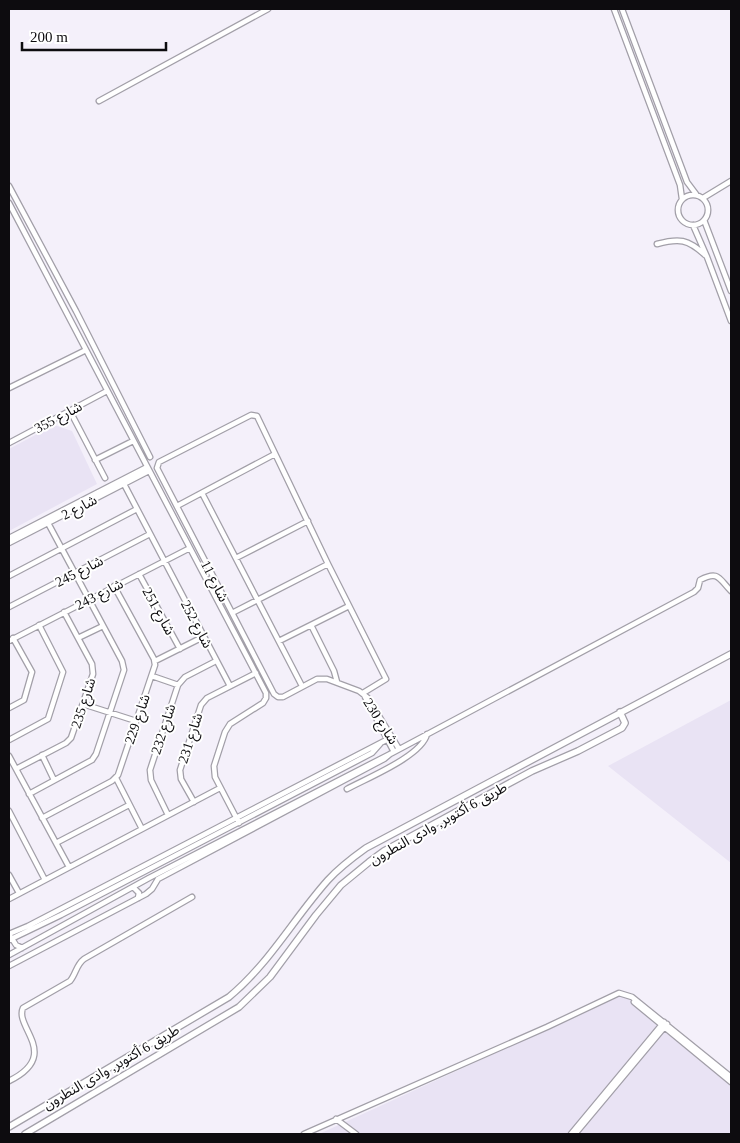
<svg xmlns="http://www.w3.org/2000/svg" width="740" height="1143" font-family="'Times New Roman','Noto Sans Arabic',serif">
  <rect width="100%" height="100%" fill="#f4f0fa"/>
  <path fill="#e9e3f4" d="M54,425L72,431L97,484L9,531V449Z
    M731,700V863L608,766Z
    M627,993L731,1079V1134H319Z"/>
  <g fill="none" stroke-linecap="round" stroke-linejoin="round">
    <defs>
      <path id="minor" d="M614,9L680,185L682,199
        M622,9L687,182L696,194
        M99,101L268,9
        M9,186L76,311L150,457
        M678 210a15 15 0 1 1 30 0a15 15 0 1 1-30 0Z
        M703,198L731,181
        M9,203L266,693V698L263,703L230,724L225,732L214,766L215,777L239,823
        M704,220L731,291
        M693,225L707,257L731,321
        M657,244C679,238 688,239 705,255
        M9,388L86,350
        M70,411L105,478
        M9,443L107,391
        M95,460L133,441
        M124,484L230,686
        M202,493L302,686
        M177,506L275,454
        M9,538L147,467
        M9,543L149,471
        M236,558L308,521
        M139,574L180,649
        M9,576L137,509
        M9,607L150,534
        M232,613L328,564
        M311,625L334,671L337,682
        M78,638L103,626
        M9,641L190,548
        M279,641L349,606
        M155,661L203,637
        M152,676L178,685
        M363,693L386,679L328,564L257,416L251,415L159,462L157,468L274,694L278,697H283L317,679H327L359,691L368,698L399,749
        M364,695L394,752
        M83,704L136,721
        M9,708L24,700L32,672L13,638
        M9,740L48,719L63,672L39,625
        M42,755L54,780
        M9,756L69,867
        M16,769L66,743L71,738L93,674L92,664L64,612
        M116,778L142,829
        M347,789C367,778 422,756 427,734
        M29,794L92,760L96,754L124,670L122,661L48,523
        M194,802L181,779L180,770L201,705L207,698L256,673
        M9,811L45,880
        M168,815L151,780L150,770L178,685L185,677L216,661
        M42,818L112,781L118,775L155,665L154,659L114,586
        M56,843L129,805
        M9,875L19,893
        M133,887L139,893L138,898
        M9,899L220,788
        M9,934L28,926L392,737
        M11,937L16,945L22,948
        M9,940L61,915L372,753L380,744
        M9,955L149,878L394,752L694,592L698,588L700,580C719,570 719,579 731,591
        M9,966L146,894L152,889L158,879L384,759L390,754
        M634,1002L731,1082
        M9,1081C62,1055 14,1027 23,1008L70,981C76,974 76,965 84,959L192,897
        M336,1119L356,1134
        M304,1134L547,1027L619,993L632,997L731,1077
        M571,1134L664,1022
        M575,1134L667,1024"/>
      <path id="tertiary" d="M9,1127L229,997C269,964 294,918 328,880C339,868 352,858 366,848L731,654
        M25,1134L239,1007L270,977L316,915L341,885L369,862L384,851L532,771L578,751L622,728L625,723L620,712"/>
    </defs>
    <use href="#minor" stroke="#a29fa8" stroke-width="7"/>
    <use href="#tertiary" stroke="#a29fa8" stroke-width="8"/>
    <use href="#minor" stroke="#fff" stroke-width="4.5"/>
    <use href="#tertiary" stroke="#fff" stroke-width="5.5"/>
  </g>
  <g text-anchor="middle" stroke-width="4" stroke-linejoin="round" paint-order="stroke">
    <g font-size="14" fill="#0d0c0f" stroke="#fff">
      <text transform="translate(58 417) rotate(-28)" y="5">شارع 355</text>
      <text transform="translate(79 507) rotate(-27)" y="5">شارع 2</text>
      <text transform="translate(79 571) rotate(-27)" y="5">شارع 245</text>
      <text transform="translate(215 581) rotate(63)" y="5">شارع 11</text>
      <text transform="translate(99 594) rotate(-27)" y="5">شارع 243</text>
      <text transform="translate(159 611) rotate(61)" y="5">شارع 251</text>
      <text transform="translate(197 624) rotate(62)" y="5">شارع 252</text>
      <text transform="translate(83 703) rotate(-72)" y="5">شارع 235</text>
      <text transform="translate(137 719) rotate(-71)" y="5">شارع 229</text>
      <text transform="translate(381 721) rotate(57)" y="5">شارع 230</text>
      <text transform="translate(163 729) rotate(-72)" y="5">شارع 232</text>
      <text transform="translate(190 738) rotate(-72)" y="5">شارع 231</text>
      <text transform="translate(438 823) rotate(-29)" y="5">طريق 6 أكتوبر, وادى النطرون</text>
      <text transform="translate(111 1067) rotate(-30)" y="5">طريق 6 أكتوبر, وادى النطرون</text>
    </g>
  </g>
  <rect width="740" height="1143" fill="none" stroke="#0d0c0f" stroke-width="20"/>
  <path d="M22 42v8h144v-8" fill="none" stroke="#0d0c0f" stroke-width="2.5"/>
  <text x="30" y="42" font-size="15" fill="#0d0c0f" stroke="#ffffff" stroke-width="4" paint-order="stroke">200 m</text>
</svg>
